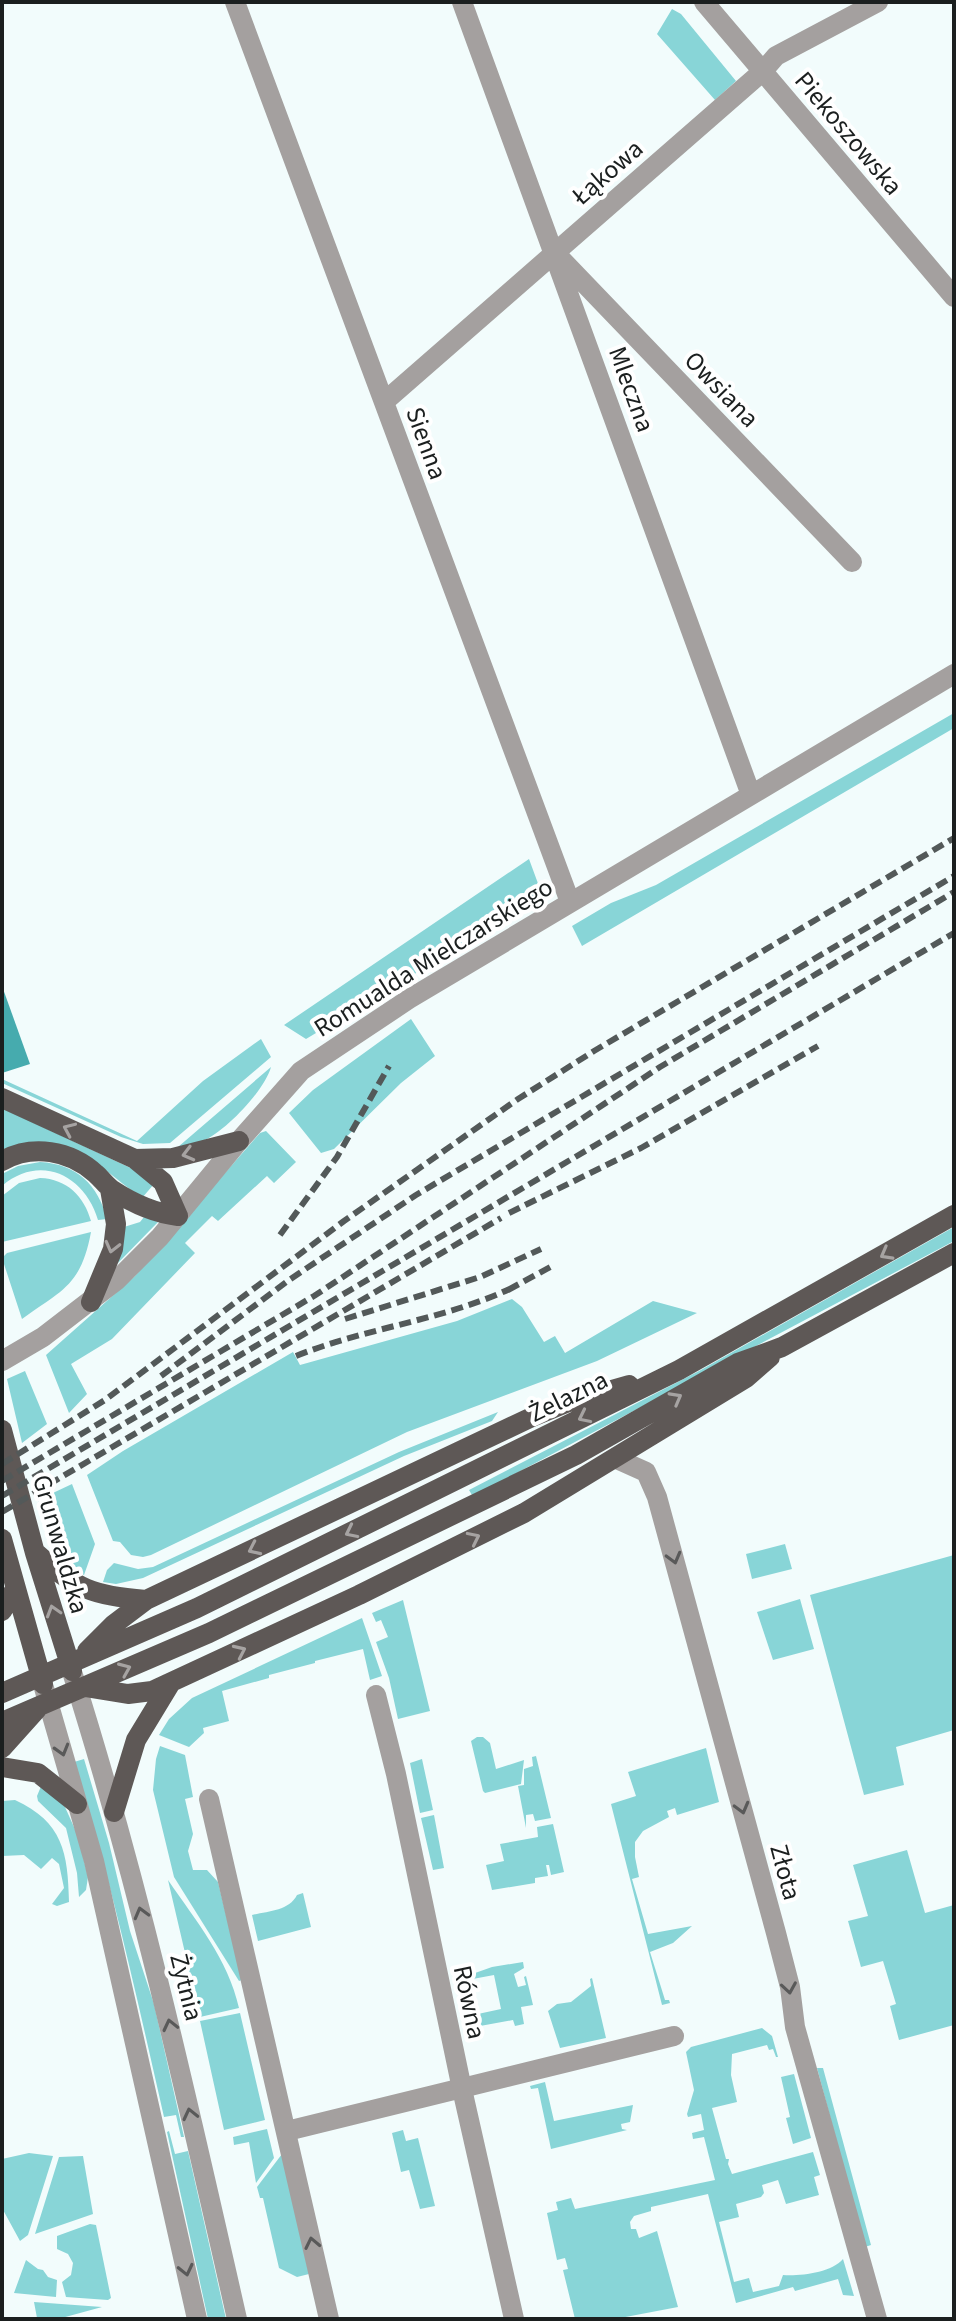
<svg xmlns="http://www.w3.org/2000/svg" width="956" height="2321" font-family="'Source Sans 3',sans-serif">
  <rect width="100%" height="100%" fill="#f2fcfc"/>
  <path fill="#88d5d7" d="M672,9L681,14L736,81L715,100L657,34Z
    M954,713V728L582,946L572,926L611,903L656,885Z
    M529,859L543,897L306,1039L284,1025Z
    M411,1019L435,1056L401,1083L334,1149L321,1153L289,1113L313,1090Z
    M261,1039L271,1057L170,1143L143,1144L121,1137L2,1083V1079L137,1141L203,1081Z
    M271,1067C265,1090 225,1132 203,1141C195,1144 186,1145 178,1147Z
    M2,1108L135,1170L154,1184L142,1198C92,1163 69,1126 2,1150Z
    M266,1131L296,1162L274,1183L267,1176L218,1221L212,1216L185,1243L195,1253L112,1339L71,1364L87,1394L69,1413L46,1355L135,1276L260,1133Z
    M40,1162C77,1164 98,1185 107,1219L98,1220C85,1176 41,1153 2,1186V1174L18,1166Z
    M40,1178C67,1179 84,1196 91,1221L2,1242V1196L19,1183Z
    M144,1217L158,1222L118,1263L124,1227L140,1222Z
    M954,1227V1241L494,1485L472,1495L469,1490L699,1371Z
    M91,1232C81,1286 62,1290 22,1319L2,1258L7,1253Z
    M512,1299L522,1307L544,1342L555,1336L565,1353L653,1301L697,1313L597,1361L407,1432L151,1555L143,1557L131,1555L120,1542L113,1541L87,1475L123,1451L293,1352L300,1365L457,1321Z
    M25,1371L47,1424L22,1443L7,1379Z
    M498,1412L492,1421L404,1456L143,1578L116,1584L103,1582L107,1570L114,1563L138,1569L153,1567L399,1452Z
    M72,1484L95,1544L84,1575C55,1558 47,1532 38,1500Z
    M785,1544L792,1569L752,1579L746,1554Z
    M954,1555V1730L896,1747L904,1785L864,1795L810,1595Z
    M800,1599L814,1649L773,1660L757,1612Z
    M403,1600L430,1711L398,1719L389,1678L376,1642L388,1637L381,1620L376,1622L372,1613Z
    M362,1618L382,1676L370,1680L363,1649L315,1661V1663L269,1675V1678L222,1691L229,1721L203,1728L204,1733L189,1747L159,1735L169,1719L192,1698Z
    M477,1737H483L490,1743L496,1769L524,1760L521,1784L485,1793L483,1791L471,1741Z
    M160,1746L185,1755L193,1797L185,1799L193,1834L188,1851L193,1870H207L218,1882L242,1980L239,1981L174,1877L153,1790L156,1759Z
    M706,1748L719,1802L677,1815L675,1808L667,1811L669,1817L643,1831L635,1842V1857L639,1877L632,1879L648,1934L692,1926L673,1943L650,1952L665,2000H669L670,2003L662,2005L611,1804L636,1796L628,1772Z
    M536,1756L551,1818L535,1821L533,1814L526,1815V1828L518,1786L524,1785V1769L533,1766L532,1757Z
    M84,1759L109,1843L130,1931L154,2004L184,2137H181L176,2115L164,2117C137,1998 111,1879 74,1762Z
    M422,1759L433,1810L420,1813L410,1763Z
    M42,1784L65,1807L78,1836L88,1877L86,1890L79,1897L77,1873L66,1828L38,1801L37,1796Z
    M15,1800C63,1822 68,1853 69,1902L57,1906L52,1904L64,1888L59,1864L52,1858L41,1869L24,1855L2,1856V1801Z
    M434,1815L444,1868L433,1870L421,1818Z
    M553,1824L564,1872L551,1875L549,1865H546L548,1876L535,1878V1883L492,1890L486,1865L504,1861L500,1844L538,1837L537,1827Z
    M907,1850L925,1913L954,1905V2025L899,2040L890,2006L896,2004L883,1961L861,1967L848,1921L868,1916L853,1865Z
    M168,1880C196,1921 228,1959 239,2008L200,2017Z
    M303,1893L311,1927L258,1941L252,1915C268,1911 289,1911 297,1895Z
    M523,1962L524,1968L514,1974L518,1987L526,1985L524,1977L526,1976L533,2005L521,2007L524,2024L515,2026L513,2020L480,2026L478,2030L468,2032L464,2017L501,2009L494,1975L462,1981L461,1978L492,1967Z
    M592,1978L606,2038L560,2048L548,2011L557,2004L571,2002L591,1986L590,1979Z
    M240,2013L265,2120L224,2130L200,2021Z
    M762,2028L772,2036L778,2057H776L773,2049L769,2050L767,2045L732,2054L731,2075L737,2102L712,2108L726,2159H729L728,2164L732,2174L813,2152L820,2175L814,2177L819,2195L786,2204L778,2180L762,2185L764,2193L761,2197L736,2204L739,2217L719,2222L734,2282L749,2278L753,2292L779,2286L783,2275C801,2276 831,2273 843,2259L854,2296L843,2295L838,2279L795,2291L793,2287L736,2303L708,2194L651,2207V2211L634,2216L630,2222L631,2229H636L639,2238L657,2231L678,2307L615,2319H575L563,2270L568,2269L565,2258L557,2260L547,2213L558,2210L556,2202L571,2198L575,2209L715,2180L704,2137L693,2139L692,2133L704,2130L701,2114L688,2117L687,2114L694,2090L686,2052L691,2047Z
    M817,2068H823L871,2245L865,2247Z
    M794,2074L811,2138L793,2144L786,2118L790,2117L781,2077Z
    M545,2082L554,2121L633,2105L630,2122L621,2124L622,2129L627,2130L551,2149L538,2088L531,2089L530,2086Z
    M267,2129L274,2158L256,2183L249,2142L234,2145L233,2137Z
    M403,2130L406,2141L418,2138L435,2206L420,2209L409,2170L401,2172L392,2133Z
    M169,2131L175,2154L188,2151L226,2319H208L167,2132Z
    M29,2153L53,2156L28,2235L20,2241L2,2208V2159Z
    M282,2154L309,2274L297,2277L279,2268L263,2198H260L257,2187Z
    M83,2156L93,2214L35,2234L59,2157Z
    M90,2224L96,2225L111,2298L108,2300L66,2297L62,2282L71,2275L73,2263L68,2254L57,2249V2236Z
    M26,2260L38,2269L43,2270L48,2277L57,2280L56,2297L14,2293Z
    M34,2302L102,2307L58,2319H34L37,2318Z"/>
  <path fill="#46abae" d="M2,986L30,1064L2,1073Z"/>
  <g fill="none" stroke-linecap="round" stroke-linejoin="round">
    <path stroke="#a4a09f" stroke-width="20" d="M235,2L570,902
      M462,2L751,795
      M704,2L954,297
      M560,258L852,562
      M384,402L763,71L776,56L878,2
      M2,1361L43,1337L117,1280L160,1237L239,1141L301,1071L409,999L954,674
      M617,1459L646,1472L657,1497L776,1933L790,1987L795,2027L877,2319
      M73,1675C140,1887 188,2103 237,2319
      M44,1688L94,1861L197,2319
      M376,1695L396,1774L462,2089L514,2319
      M209,1799L329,2319
      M287,2131L674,2036"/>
    <path stroke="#5e5856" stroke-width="20" d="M2,1098L135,1159L163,1182L178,1216
      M135,1159L173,1158L239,1141
      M2,1161C32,1144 70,1150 96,1174C102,1179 106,1186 114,1191C134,1204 154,1213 178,1216
      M91,1302L113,1249L116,1224L110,1189
      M2,1430L35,1553L72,1671
      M2,1539L43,1684
      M36,1553C77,1590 92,1595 146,1600
      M2,1611L15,1589
      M87,1651L113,1625L146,1600L532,1417L566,1403L629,1385
      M85,1687L128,1694L152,1691L359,1595L524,1513L746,1378L770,1357
      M2,1693L197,1608L679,1370L954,1215
      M2,1722L209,1633L576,1455L738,1363L782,1347L954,1253
      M2,1748L37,1709
      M2,1767L38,1773L77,1804
      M114,1812L136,1740L170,1684"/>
    <path stroke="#535959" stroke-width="6" stroke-dasharray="12 6" stroke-linecap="butt" d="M509,1213L641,1148L818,1046
      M280,1235L337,1157L389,1066
      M508,1290L552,1266
      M345,1319L480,1277L541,1249
      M296,1356C368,1327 446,1320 516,1286
      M161,1376L289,1280L416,1195L954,876
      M2,1464L105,1400L344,1221L518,1099L594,1051L954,838
      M2,1481L314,1296L660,1067L954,892
      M2,1496L954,933
      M2,1512L501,1218"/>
  </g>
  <defs><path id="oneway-chevron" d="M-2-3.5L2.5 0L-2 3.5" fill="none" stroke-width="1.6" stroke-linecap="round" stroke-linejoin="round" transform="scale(2)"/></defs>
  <g stroke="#a6a3a2">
    <use href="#oneway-chevron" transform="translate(69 1129) rotate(-156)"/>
    <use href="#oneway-chevron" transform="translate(188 1154) rotate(165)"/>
    <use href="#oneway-chevron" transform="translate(112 1247) rotate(104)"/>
    <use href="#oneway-chevron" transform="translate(886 1254) rotate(151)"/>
    <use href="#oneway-chevron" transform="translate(676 1398) rotate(-29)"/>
    <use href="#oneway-chevron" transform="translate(584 1417) rotate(154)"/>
    <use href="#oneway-chevron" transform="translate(351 1532) rotate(154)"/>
    <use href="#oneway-chevron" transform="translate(474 1538) rotate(-26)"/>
    <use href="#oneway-chevron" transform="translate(254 1549) rotate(155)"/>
    <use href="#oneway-chevron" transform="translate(53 1611) rotate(-107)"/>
    <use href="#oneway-chevron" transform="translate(240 1651) rotate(-25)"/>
    <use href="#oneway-chevron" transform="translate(125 1669) rotate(-23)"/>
  </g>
  <g stroke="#595959">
    <use href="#oneway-chevron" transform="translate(674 1558) rotate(75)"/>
    <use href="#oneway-chevron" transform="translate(62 1750) rotate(74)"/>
    <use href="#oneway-chevron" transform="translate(742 1808) rotate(75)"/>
    <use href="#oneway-chevron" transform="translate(141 1913) rotate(-105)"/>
    <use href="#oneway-chevron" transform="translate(789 1988) rotate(81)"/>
    <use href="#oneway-chevron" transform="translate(170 2025) rotate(-103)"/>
    <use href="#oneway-chevron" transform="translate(190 2114) rotate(-103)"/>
    <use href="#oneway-chevron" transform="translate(312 2243) rotate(-102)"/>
    <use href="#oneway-chevron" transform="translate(186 2270) rotate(77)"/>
  </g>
  <g text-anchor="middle" stroke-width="8" stroke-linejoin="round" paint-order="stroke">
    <g font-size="26" fill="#1b1f1f" stroke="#fff">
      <text transform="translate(849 133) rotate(50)" y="9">Piekoszowska</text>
      <text transform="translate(607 172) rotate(-41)" y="9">Łąkowa</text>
      <text transform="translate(632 389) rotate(70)" y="9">Mleczna</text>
      <text transform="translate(722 389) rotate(46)" y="9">Owsiana</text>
      <text transform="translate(427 443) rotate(70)" y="9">Sienna</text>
      <text transform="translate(433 957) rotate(-32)" y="9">Romualda Mielczarskiego</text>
      <text transform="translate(568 1396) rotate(-26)" y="9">Żelazna</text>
      <text transform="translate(61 1544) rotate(74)" y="9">Grunwaldzka</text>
      <text transform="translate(786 1872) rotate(75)" y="9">Złota</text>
      <text transform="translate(187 1987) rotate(76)" y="9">Żytnia</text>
      <text transform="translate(470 2002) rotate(78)" y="9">Równa</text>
    </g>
  </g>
  <rect width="956" height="2321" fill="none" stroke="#1b1f1f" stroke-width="8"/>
</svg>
